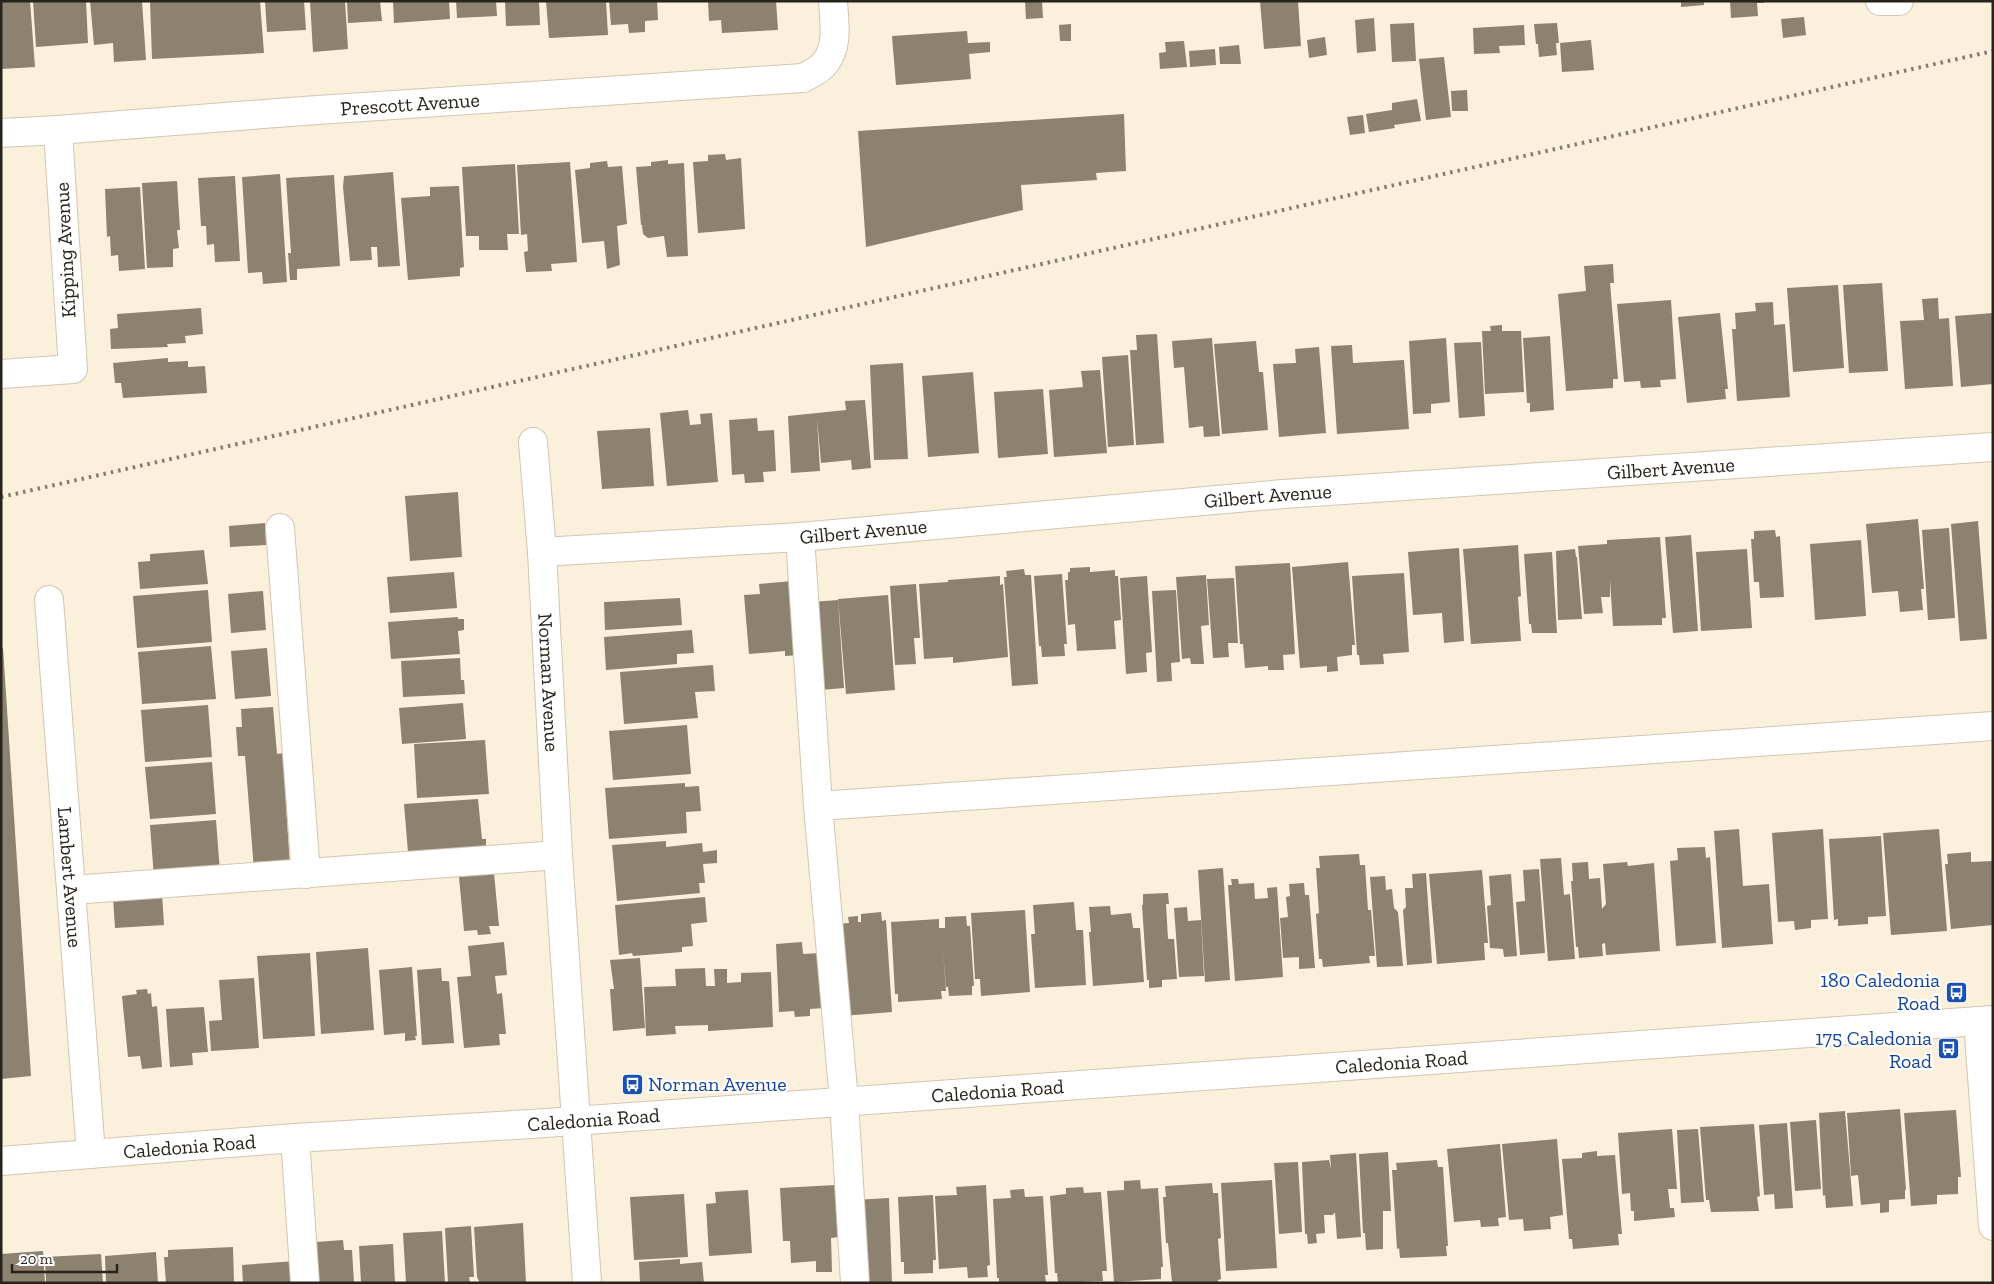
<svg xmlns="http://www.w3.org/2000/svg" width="1994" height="1284" font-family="'Zilla Slab',serif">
  <rect width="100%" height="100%" fill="#fbf0db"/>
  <path fill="#8d816f" d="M1,1H30L35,67L1,69Z
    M33,1H86L88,43L36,47Z
    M90,1H142L146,60L114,62L113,43L94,45Z
    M150,1H260L264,53L152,59Z
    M265,1H304L306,30L267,32Z
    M310,1H345L348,49L313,52Z
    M347,1H380L382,21L348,23Z
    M393,1H449L450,19L394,23Z
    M456,1H496L497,16L457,18Z
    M505,1H539L540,25L506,26Z
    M546,1H606L608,35L549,38Z
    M609,1H657L658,20L645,21V32L629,33L628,24L611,25Z
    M708,1H776L778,30L722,33L721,20L709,21Z
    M1025,1H1042L1043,18L1026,19Z
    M1260,1H1298L1301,46L1264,49Z
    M1681,1H1704V5L1681,7Z
    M1730,1H1764V3H1757L1758,16L1731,18Z
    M1804,17L1806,35L1783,38L1781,19Z
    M1374,18L1376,51L1357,53L1355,20Z
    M1414,23L1416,61L1392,62L1390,24Z
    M1557,23L1559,43H1556L1557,55L1539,57L1538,44H1536L1534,24Z
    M1071,24V41H1060L1059,25Z
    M1524,25L1525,45L1499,46L1500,53L1474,54L1473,28Z
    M967,31L968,43L990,42V52L969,54L971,79L896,85L892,36Z
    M1325,37L1327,55L1309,58L1307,40Z
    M1591,40L1594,70L1562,72L1560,43Z
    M1184,41L1187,67L1160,69L1159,53L1166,52L1165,42Z
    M1239,45L1241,64H1220L1219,47Z
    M1215,49L1216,65L1190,67L1189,51Z
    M1444,57L1451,117L1426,120L1419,59Z
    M1467,90L1468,111H1452L1451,91Z
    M1417,99L1421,121L1394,125L1395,128L1369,132L1366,114L1392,110V103Z
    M1124,114L1126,171L1096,173L1097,180L1021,185L1023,210L866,247L858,131Z
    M1363,115L1365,133L1350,135L1347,117Z
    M725,154L726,160L741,158L745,229L698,233L693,162L708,161V155Z
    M668,160V164L684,163L688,256L667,257L664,236L648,238L643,234L642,225H641L636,167L651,166V162Z
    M607,161L608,167L622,166L627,224L617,226L620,265L607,269L604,241L582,243L575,170L590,168V163Z
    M570,162L577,262L551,264L552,271L526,272L524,252L528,251L527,234L521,235L517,165Z
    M515,164L519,234H507L508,250H479V236H466L462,167Z
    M393,172L400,266L378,267L377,247H371L372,260L350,261L343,187L344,176Z
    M280,174L287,282L263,284L262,272L248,273L242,177Z
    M334,175L340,266L297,269V280H290L288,253H291L286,178Z
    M235,176L240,261L215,262L214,244L207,245L206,226H201L198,178Z
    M177,181L180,230H177L179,248L173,249V267L147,268L142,183Z
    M459,186L464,267L460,268V276L408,280L401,198L430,196V187Z
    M140,187L145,269L119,271L118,255L111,256L110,236L107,237L105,189Z
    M1613,264L1614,283H1610L1618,379H1613V388L1566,391L1558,294L1586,291L1584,266Z
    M1882,283L1888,371L1849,373L1843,285Z
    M1838,285L1844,368L1793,372L1787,288Z
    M1938,298L1939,319L1949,318L1953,386L1905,389L1900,321L1924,320L1922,299Z
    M1671,300L1676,379L1660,380L1661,387L1641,388L1640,381L1624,382L1617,304Z
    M1773,302L1774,325L1785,324L1790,397L1737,401L1732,329H1736L1735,313L1756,311L1755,303Z
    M201,308L203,334L185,336L186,343L167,344L168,347L111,349L110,329L118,328L117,314Z
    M1720,313L1728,389H1725L1726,399L1687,403L1678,317Z
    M1993,313V384L1961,387L1955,316Z
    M1502,325V331H1521L1524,392L1485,394L1482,331H1491L1490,326Z
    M1157,334L1164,443L1136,445L1130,350H1137L1136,335Z
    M1550,336L1554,410L1530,412V403H1527L1523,338Z
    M1212,338L1220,436L1204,437L1203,426L1189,428L1184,367L1174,368L1172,341Z
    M1446,338L1450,402L1431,404V413L1413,414L1409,341Z
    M1256,341L1259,372H1263L1268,430L1222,434L1214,344Z
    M1481,342L1485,416L1459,418L1454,343Z
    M1352,345L1353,363L1404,360L1409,429L1337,434L1331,346Z
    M1319,347L1326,433L1279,437L1273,364L1296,363L1295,349Z
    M1128,355L1134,445L1108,447L1102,357Z
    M168,358V362L188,361V367L205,366L207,393L123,398L121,383H115L113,363Z
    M903,363L908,459L874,460L870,365Z
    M1100,370L1107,453L1054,457L1049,390L1083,387L1081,371Z
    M973,372L979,453L928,457L922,376Z
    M1043,389L1048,454L998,458L994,392Z
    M865,400L871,468L852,470L851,460L821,463L817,418L820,471L791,473L788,416L846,410L845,401Z
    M688,410L690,425L701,424L700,414L712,413L718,482L667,486L660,413Z
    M757,418L758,431L774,430L776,471L763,472L764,482L745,483L744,474L732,475L729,420Z
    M650,428L654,486L602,489L597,431Z
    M458,492L462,557L410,561L405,496Z
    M1918,519L1924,589H1921L1923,610L1900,612L1898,591L1872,593L1866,524Z
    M1978,521L1987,639L1960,641L1951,524Z
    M265,523L266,545L230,547L229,526Z
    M1949,528L1955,618L1928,620L1922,530Z
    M1775,530L1776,537L1780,536L1784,597L1760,598L1759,582H1754L1751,539H1754V531Z
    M1691,535L1698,631L1673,633L1665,537Z
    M1660,537L1666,618H1662V625L1613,626L1610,580V597H1601L1603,613L1584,614L1578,546L1607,544V540Z
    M1861,540L1866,616L1815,620L1810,544Z
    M1518,545L1521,596L1518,597L1521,641L1471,644L1463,549Z
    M1459,548L1464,641L1444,643L1442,613L1413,615L1408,552Z
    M1575,549L1576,557H1577L1582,619L1558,620L1556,551Z
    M1747,549L1752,628L1701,631L1696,552Z
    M204,550L208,584L140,589L138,562L150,561V554Z
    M1552,552L1557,633H1532L1531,624H1529L1524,554Z
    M1348,562L1355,645H1352V655L1337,657L1338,671L1327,672V666L1300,668L1292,567Z
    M1290,563L1295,654L1283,655L1284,670H1268V666L1245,668L1243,644H1240L1235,566Z
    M1090,567V572L1115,570V576H1118L1121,620L1114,621L1116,649L1077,651L1075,624L1068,625L1065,580H1068V572H1070V568Z
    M1024,569L1025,575H1031L1038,684L1012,686L1004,577H1007L1006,571Z
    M454,572L457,608L390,613L387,577Z
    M1404,573L1409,652L1383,654L1384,664L1360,665L1359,655H1357L1352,576Z
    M1062,574L1067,644H1064L1065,656L1042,657L1041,646H1039L1034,576Z
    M1206,575L1209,625L1201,626L1204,664H1191L1190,658L1182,659L1176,577Z
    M1000,576V585L1003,584L1008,657L953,663V657L924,659L919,584L948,582V580Z
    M1147,576L1152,652L1146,653L1147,672L1126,674L1120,578Z
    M1234,578L1238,643H1228L1229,657L1213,658L1207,579Z
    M792,581L798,655L785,656V651L749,654L744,595L760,594L759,584Z
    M916,584L920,638H914L916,664L895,665L890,586Z
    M208,590L212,642L137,648L133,596Z
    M1176,590L1180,662L1171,663L1172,681L1157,682L1152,591Z
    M263,591L266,630L231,633L228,594Z
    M888,595L895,690L846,694L838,599Z
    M680,598L682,625L605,630L604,602Z
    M838,600L844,688L820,690L811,602Z
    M458,617V619H464V630L458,631L460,654L391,659L388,622Z
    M692,630L694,653L677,654V664L606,670L604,637Z
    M211,646L216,699L142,704L138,652Z
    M1,648H3L31,1076L1,1079Z
    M267,648L271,696L235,699L231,651Z
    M460,658L461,680H464L465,694L403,697L401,661Z
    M713,665L715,691L695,692L698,718L624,724L620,672Z
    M463,703L466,739L402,744L399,708Z
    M208,705L212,757L145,762L141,710Z
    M273,707L277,754L283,753L290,868L254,870L245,756H238L236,727H242L241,709Z
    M687,725L691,774L613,780L609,731Z
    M485,740L489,794L417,798L414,744Z
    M212,762L216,814L150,819L145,767Z
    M685,783V787L699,786L701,811L686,812L687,833L609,839L605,788Z
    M478,799L482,839H486V847L408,852L404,804Z
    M216,820L220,872L154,878L150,825Z
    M1739,829L1743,886L1769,884L1773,944L1722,948L1714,831Z
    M1823,829L1828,919L1811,920V928L1795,930L1794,921L1778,922L1772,833Z
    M1939,829L1947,931L1891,935L1883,833Z
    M1881,836L1886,916L1868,917V924L1838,926V919L1834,920L1829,839Z
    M666,841V847L702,843L703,852L717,850V863L703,864L705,883H699L700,893L617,901L612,845Z
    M1705,847L1706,858L1710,857L1716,943L1676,946L1670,861L1678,860L1677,848Z
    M1971,852V862L1993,861V925L1951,929L1945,864H1948L1947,854Z
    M1359,854L1360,865H1365L1368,910H1371L1375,956H1369L1370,963L1323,967L1322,959H1319L1316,914L1319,913L1316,868H1320L1319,856Z
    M1561,858L1564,895L1570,894L1575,959L1548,961L1540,859Z
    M1588,862L1589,879L1600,878L1602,909L1606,904L1603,864L1627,862L1628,866L1654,863L1660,951L1606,955L1605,943L1602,944L1603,956L1579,958L1578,947H1576L1571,881H1573L1572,863Z
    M1223,868L1230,980L1205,982L1198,870Z
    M1539,869L1545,953L1520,955L1516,902L1525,901L1523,870Z
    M1482,870L1488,943H1484L1485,960L1437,964L1429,874Z
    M494,873L499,926H489L491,934L478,935L477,930L464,931L459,877Z
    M1426,873L1432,963L1407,965L1403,910L1406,907L1405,888H1413L1412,874Z
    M1511,874L1517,956L1504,957L1503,949L1490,948L1487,906L1491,905L1489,876Z
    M1385,876L1386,890L1392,889L1394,908L1398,912L1403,966L1377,967L1370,877Z
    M1231,879H1238L1239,884L1254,883L1255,899L1268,898L1267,888L1277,887L1283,977L1235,981L1228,885H1232Z
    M1304,883L1305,895H1309L1315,968L1299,969V957L1283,958L1280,918L1288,917L1286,897L1290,896L1289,884Z
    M162,893L164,925L115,928L113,897Z
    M1168,893L1169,904H1166L1168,939H1174L1177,979L1162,980V987L1149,988V980H1147L1142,905H1143V894Z
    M705,897L707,922L691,924L693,946L682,947V952L633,956L632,953L619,955L615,905Z
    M1074,902L1076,930H1083L1086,985L1035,988L1031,934H1035L1033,905Z
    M1110,906L1111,915L1131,913L1133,928H1140L1144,982L1093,986L1089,932H1091L1089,907Z
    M1187,907L1188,921L1201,920L1204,976L1179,977L1174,908Z
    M1025,910L1030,992L981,996L980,979H975L971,913Z
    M881,912L882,921L886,920L892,1012L842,1016L836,924L849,923L848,917L858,916V922H861V914Z
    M966,916L967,926H970L974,986H972V995L949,996L948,987H946L943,951L946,991H941L942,999L898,1002V994H895L891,922L939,919V928H945V917Z
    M504,942L507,975L495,976L497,994L502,993L506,1034H499L500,1045L464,1048L457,977L471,976L468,946Z
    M802,942L803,954L821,953L824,1008L810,1009V1016L795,1017L794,1011L779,1012L776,944Z
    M368,948L374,1030L321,1034L316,952Z
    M310,953L315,1036L263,1039L257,956Z
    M640,958L645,1028L613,1031L610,989H614L610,960Z
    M412,967L417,1036H415L416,1040L405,1041V1033L384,1035L379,970Z
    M441,968L442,981H449L454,1043L422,1045L417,970Z
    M705,968L706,986H715L714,969H727V983L741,982V973L771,972L773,1027L708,1031V1025L675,1026L676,1034L646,1036L644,987L676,986L675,969Z
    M254,978L259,1048L211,1051L209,1021L222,1020L219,980Z
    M147,989L148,994L151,993L152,1007L157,1006L162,1067L142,1069L140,1056L128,1057L122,996L137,994L136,990Z
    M204,1007L208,1052L192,1053L193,1065L170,1067L166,1009Z
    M1900,1109L1906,1190H1905V1199L1889,1200V1212L1880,1213V1203L1861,1205L1858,1175L1851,1176L1847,1113Z
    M1956,1110L1961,1177H1958V1194L1937,1195V1204L1911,1206L1904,1113Z
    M1845,1111L1853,1206L1826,1208L1825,1195L1823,1196L1819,1113Z
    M1816,1120L1821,1189L1795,1191L1790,1122Z
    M1787,1123L1793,1208L1775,1209L1774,1194L1764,1195L1759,1125Z
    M1754,1124L1760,1196L1757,1197L1759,1211L1711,1212L1709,1200H1706L1700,1127Z
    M1672,1129L1677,1189H1668L1670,1208H1674L1675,1217L1634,1221V1211H1631L1630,1193L1622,1194L1618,1133Z
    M1698,1129L1704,1202L1681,1203L1677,1130Z
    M1557,1139L1563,1215L1550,1217L1551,1229L1524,1231L1523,1219L1509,1220L1502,1144Z
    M1500,1144L1506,1217L1498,1218L1499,1226L1481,1227L1480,1220L1454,1222L1447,1149Z
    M1597,1151V1156L1615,1155L1622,1234H1618L1619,1245L1573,1249L1572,1239H1569L1562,1159L1582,1158V1153Z
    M1388,1152L1391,1211H1383V1249L1366,1250L1365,1233H1363L1359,1154Z
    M1356,1153L1361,1237L1337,1239L1335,1213H1334L1333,1215H1324L1325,1233L1316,1234L1317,1243L1308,1244L1307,1234H1305L1302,1162L1329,1160L1331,1169L1330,1155Z
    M1437,1160L1438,1167H1443L1448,1246H1446L1447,1256L1400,1258L1399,1248L1397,1249L1392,1170H1397L1396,1163Z
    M1298,1162L1302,1232L1279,1234L1274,1163Z
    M1140,1180L1141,1189L1158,1188L1163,1267H1161V1279L1114,1282L1107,1191L1124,1190V1181Z
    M1272,1180L1277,1268L1226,1271L1221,1183Z
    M1212,1183L1213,1193H1218L1221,1238L1218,1239L1221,1279L1218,1280V1283L1172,1282L1168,1243H1166L1163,1197H1166L1165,1186Z
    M836,1185L839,1237L831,1238L832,1272H816V1261L791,1263L790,1241H783L780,1188Z
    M986,1185L990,1265L987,1266L988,1277L968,1278L967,1267L939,1269L935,1196L957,1195L956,1187Z
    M1083,1187L1084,1193L1101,1192L1107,1271H1102L1103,1281L1058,1283L1057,1273H1055L1050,1196L1066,1194V1188Z
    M1024,1189L1025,1197L1043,1196L1048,1275H1045L1046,1282L999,1283V1278H997L993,1199L1011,1198L1010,1190Z
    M748,1190L752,1253L709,1256L706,1204L716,1203L715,1192Z
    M684,1194L688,1257L634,1260L630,1197Z
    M933,1195L936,1260H933V1273L904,1274V1262H901L898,1197Z
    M889,1198L892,1283H861L854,1200Z
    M523,1223L526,1283H480L477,1277L474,1227Z
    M471,1226L474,1277H469L470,1283H448L445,1228Z
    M442,1231L445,1283H406L403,1233Z
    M343,1240L344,1250H352L354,1283H318L316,1242Z
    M393,1244L395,1283H361L359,1246Z
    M233,1247L234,1283H166L164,1257H168V1250Z
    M43,1251L45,1283H1V1254Z
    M156,1252L158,1283H106L105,1256Z
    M101,1254L103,1283H46L45,1257Z
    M680,1259V1264L702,1262L704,1283H640L639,1262Z
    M296,1261L297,1283H243L242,1265Z"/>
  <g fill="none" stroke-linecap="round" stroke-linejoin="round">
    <defs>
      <g id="minor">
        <path d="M1880,1H1899"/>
        <path id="s1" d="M1,133L58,130L303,111L803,78C810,74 820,70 825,63C839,46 834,21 833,1"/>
        <path d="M1,374L73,369L58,130"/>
        <path id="s2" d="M533,442L542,552L558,855L587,1283"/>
        <path d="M280,528L306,874"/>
        <path d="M800,537L818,806L844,1101L855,1283"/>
        <path id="s3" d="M542,552L800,537L1283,494L1993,447"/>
        <path id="s4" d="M49,600L91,1154"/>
        <path d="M818,806L1993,726"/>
        <path d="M71,890L558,855"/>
        <path d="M1978,1021L1993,1226"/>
        <path d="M295,1138L305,1283"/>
        <path id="s5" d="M1,1161L295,1138L531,1124L1993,1020"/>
      </g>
    </defs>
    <use href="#minor" stroke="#d1c6b2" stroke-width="30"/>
    <use href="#minor" stroke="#fff" stroke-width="28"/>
    <path stroke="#837c6f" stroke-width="4" stroke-dasharray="2.5 5" stroke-linecap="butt" d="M1,497L1993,51"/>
  </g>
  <defs>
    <symbol id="bus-square" viewBox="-11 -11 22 22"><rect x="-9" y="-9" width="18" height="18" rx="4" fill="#1a4fb4" stroke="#fff"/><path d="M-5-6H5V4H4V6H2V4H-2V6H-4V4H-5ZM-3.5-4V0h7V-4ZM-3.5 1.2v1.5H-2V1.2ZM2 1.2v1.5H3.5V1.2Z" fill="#fff"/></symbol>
  </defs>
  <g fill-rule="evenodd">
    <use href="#bus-square" x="1944" y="980" width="25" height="25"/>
    <use href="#bus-square" x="1936" y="1036" width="25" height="25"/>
    <use href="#bus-square" x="620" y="1072" width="25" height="25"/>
  </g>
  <g text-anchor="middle" stroke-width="4.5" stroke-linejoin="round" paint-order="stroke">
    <g font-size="20" fill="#28241c" stroke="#fff">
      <text dy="7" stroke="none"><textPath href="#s1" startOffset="410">Prescott Avenue</textPath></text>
      <text transform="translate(65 250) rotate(-93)" y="7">Kipping Avenue</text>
      <text dy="7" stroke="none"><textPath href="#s3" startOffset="1132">Gilbert Avenue</textPath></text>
      <text dy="7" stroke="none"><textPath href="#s3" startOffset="728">Gilbert Avenue</textPath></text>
      <text dy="7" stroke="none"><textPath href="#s3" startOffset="322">Gilbert Avenue</textPath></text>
      <text dy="7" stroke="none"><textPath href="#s2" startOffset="241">Norman Avenue</textPath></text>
      <text dy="7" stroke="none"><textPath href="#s4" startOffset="278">Lambert Avenue</textPath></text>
      <text dy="7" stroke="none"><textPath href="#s5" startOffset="1404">Caledonia Road</textPath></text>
      <text dy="7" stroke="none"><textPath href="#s5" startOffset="999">Caledonia Road</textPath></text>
      <text dy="7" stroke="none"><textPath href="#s5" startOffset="594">Caledonia Road</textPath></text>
      <text dy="7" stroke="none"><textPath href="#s5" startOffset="189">Caledonia Road</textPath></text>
    </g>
    <g font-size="20" fill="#164399" stroke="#fff" text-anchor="end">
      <text x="1940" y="987">180 Caledonia<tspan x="1940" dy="23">Road</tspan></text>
      <text x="1932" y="1045">175 Caledonia<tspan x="1932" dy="23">Road</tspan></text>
      <text x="648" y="1091" text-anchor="start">Norman Avenue</text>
    </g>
  </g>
  <rect width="1994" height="1284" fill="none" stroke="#28241c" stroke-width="5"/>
  <path d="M12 1264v8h105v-8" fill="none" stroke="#28241c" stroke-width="2.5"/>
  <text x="20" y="1264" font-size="15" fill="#28241c" stroke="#ffffff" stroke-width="4" paint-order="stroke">20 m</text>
</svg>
